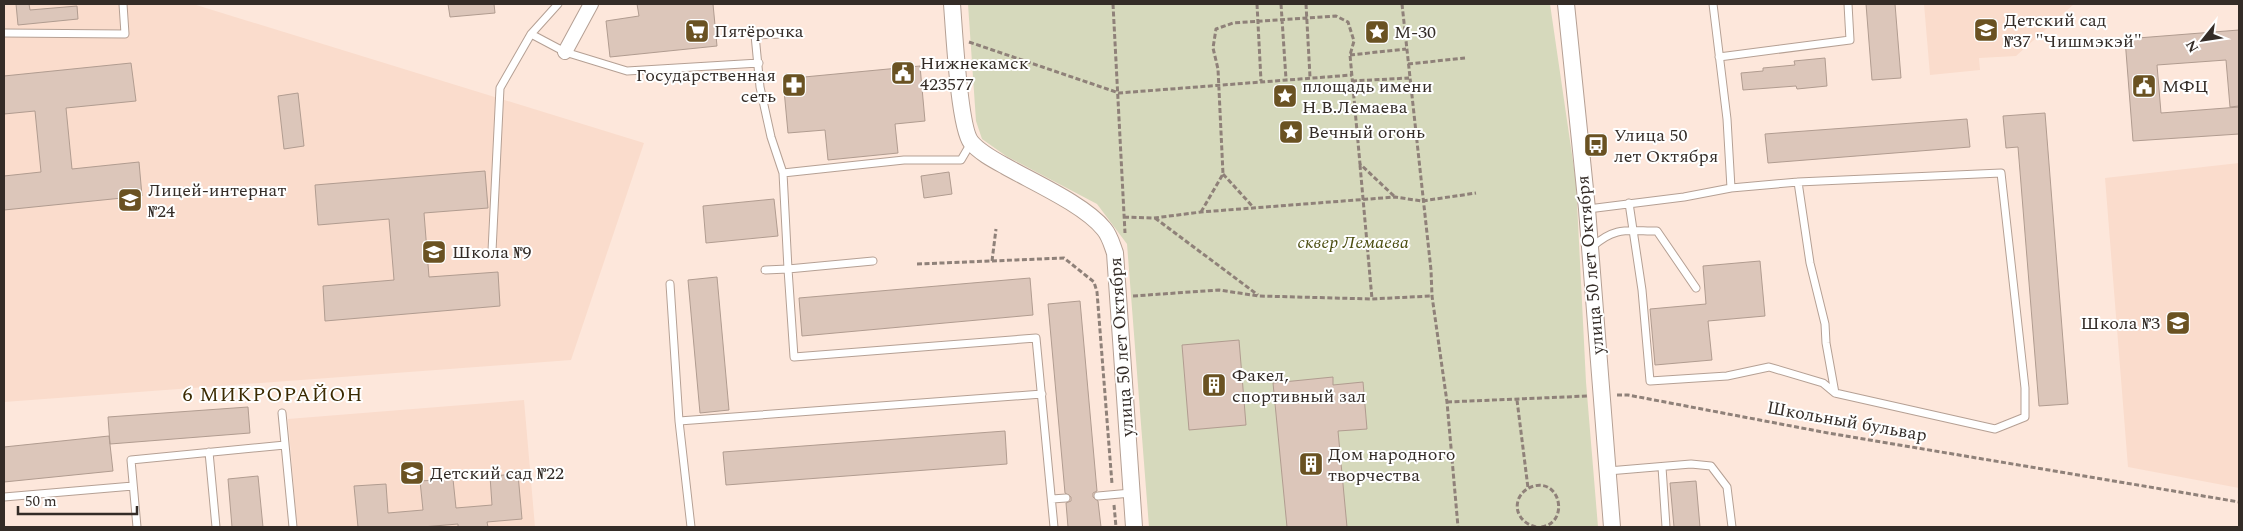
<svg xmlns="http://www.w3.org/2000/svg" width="2243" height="531" font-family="Spectral,serif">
  <rect width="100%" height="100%" fill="#fde7db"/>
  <path fill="#fadccc" d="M4,4H193L644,143L571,360L4,402Z
    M1924,4H2074L2016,56L1979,58L1980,70L1930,75Z
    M2239,163V488L2128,467L2105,178Z
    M524,400L535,527H297L288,419Z"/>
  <path fill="#d6d9bc" d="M968,4H1550L1576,182L1586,382L1598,527H1149L1127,244L1097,204L1006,156L982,139L976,121Z"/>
  <path fill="#dcc6ba" stroke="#b19c90" d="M16,4H29L30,10L77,6L78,19L18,25Z
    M448,4H494L495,13L450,17Z
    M637,4H713L717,46L610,57L606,21L639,16Z
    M1866,4H1895L1901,78L1872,80Z
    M2239,30V106L2230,107L2226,60L2157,65L2161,113L2239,107V134L2133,141L2125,39Z
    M1825,58L1827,86L1797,89L1796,86L1743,90L1741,73L1763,71V68L1795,65L1794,61Z
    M131,63L136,101L66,108L72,169L139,162L142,196L4,210V176L41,172L35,111L4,114V76Z
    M920,66L925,121L895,124L898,153L828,160L825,130L788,133L783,79Z
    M298,93L304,146L284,149L278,96Z
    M2045,113L2068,404L2039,406L2018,147L2006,148L2003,116Z
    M1967,119L1970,147L1768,163L1765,134Z
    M485,171L488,208L424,213L429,277L498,272L500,306L325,321L323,286L394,280L389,219L318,225L315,185Z
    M949,172L952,194L924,198L921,176Z
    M774,199L778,236L706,243L703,206Z
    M1760,261L1765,316L1708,321L1712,360L1655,365L1650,309L1706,304L1703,266Z
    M717,277L729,410L700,413L688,280Z
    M1030,278L1033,315L802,336L799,298Z
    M1080,301L1097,491L1093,493V497L1098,501L1101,527H1068L1066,503L1071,501V497L1065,493L1048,304Z
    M1239,340L1246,425L1189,430L1182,345Z
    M1333,377V385L1363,382L1367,429L1338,431L1347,527H1287L1273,383Z
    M248,407L250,433L110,444L108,417Z
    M1005,431L1007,464L726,485L723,452Z
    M109,436L113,471L4,482V447Z
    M518,474L522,519L487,522L488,527H458V524L422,527H358L354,486L386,484L388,513L423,510L420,481L453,479L456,508L492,505L490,476Z
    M258,476L263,527H232L228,479Z
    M1696,481L1700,527H1674L1670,483Z"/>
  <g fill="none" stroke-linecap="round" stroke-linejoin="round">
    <defs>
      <path id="service" d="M4,33L125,34L123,4
        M531,34L565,52L627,71L759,63
        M783,34L755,35L760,87L771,137L783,173L904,160H961L971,143
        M1719,57L1850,40L1848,4
        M1731,188L1798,182L2001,173L2025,388V417L1995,429L1835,393L1826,343L1825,324L1810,263L1798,182
        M1629,203L1642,290L1650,381L1727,376L1769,367L1823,383L1835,393
        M1588,209L1684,197L1731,188L1727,119L1713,4
        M1592,247C1615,226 1628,231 1657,231L1696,288
        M492,251L500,88L531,34L558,4
        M873,261L788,269L794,357L1036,338L1054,527
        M765,270L788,269L783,173
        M670,284L679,421L691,527
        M282,413L293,527
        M679,421L1042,394
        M209,452L216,527
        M1662,467L1666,527
        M1608,471L1691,464L1711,466L1727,487L1732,527
        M1098,496L1131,493
        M4,497L133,486
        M1052,499L1066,498
        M137,527L131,460L285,445"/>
      <path id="minor" d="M565,52L591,4"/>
      <path id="tertiary" d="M952,4C954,28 959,127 971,142C979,152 994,160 1005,166C1033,182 1085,205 1104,229C1110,236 1112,245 1115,253L1134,527
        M1566,4L1587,209L1612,527"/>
    </defs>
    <use href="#service" stroke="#b5a094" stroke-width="9"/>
    <use href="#minor" stroke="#b5a094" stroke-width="16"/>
    <use href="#tertiary" stroke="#b5a094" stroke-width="18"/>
    <path stroke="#8f8179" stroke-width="3" stroke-dasharray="5 2.5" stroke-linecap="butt" d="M1113,4L1125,233
      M1257,4L1261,81
      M1281,4L1286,79
      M1306,4L1310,77
      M1402,4L1431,270L1432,296L1447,402L1458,527
      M969,42L1119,93L1352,75
      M1350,55L1406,49
      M1408,64L1465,58
      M1352,81L1409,78
      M1360,165L1372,299
      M1223,174L1254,208
      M1201,212L1223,174L1218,69L1213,48L1216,29L1233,23L1336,16L1348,22L1354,41L1350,55L1360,164L1395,197
      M1124,217L1154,218L1201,212L1395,197L1422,201L1476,193
      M1155,218L1258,295
      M992,261L996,229
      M917,264L1064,258L1094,282L1097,292L1112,484
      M1133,296L1219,290L1259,296L1372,299L1432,296
      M1617,395H1628L1828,433L2239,502
      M1517,400L1528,488
      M1447,402L1588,396
      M1114,505L1116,527
      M1536,527C1523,524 1513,512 1519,498C1522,492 1527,488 1534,486C1562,479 1569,525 1540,527"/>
    <use href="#service" stroke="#fff" stroke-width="7"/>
    <use href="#minor" stroke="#fff" stroke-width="14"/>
    <use href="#tertiary" stroke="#fff" stroke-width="16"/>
  </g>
  <defs>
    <symbol id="school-square" viewBox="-11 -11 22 22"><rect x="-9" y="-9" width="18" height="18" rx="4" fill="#6a5222" stroke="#fff"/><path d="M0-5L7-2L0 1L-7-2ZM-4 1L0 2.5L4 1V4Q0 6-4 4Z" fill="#fff"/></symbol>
    <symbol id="supermarket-square" viewBox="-11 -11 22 22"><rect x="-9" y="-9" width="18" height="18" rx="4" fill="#6a5222" stroke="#fff"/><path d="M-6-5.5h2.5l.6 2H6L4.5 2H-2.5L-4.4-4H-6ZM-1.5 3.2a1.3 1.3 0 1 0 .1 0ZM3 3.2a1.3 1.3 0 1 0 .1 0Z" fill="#fff"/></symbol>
    <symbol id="sight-square" viewBox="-11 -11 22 22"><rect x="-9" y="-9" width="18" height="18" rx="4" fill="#6a5222" stroke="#fff"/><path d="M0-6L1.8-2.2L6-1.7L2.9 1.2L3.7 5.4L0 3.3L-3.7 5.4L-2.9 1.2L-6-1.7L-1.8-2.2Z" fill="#fff"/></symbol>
    <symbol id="civic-square" viewBox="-11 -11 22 22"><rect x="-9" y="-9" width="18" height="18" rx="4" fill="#6a5222" stroke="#fff"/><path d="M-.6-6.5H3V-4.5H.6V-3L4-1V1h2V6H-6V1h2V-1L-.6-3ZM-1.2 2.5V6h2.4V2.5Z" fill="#fff"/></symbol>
    <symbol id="pharmacy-square" viewBox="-11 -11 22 22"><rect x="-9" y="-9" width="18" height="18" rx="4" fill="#6a5222" stroke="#fff"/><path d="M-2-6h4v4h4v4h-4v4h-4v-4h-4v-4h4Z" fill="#fff"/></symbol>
    <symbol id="bus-square" viewBox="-11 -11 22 22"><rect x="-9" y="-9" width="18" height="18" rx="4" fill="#6a5222" stroke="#fff"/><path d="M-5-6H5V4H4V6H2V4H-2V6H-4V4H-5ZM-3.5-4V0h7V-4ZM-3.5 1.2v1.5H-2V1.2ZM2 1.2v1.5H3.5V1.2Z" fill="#fff"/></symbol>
    <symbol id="building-square" viewBox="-11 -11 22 22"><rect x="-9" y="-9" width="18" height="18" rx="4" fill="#6a5222" stroke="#fff"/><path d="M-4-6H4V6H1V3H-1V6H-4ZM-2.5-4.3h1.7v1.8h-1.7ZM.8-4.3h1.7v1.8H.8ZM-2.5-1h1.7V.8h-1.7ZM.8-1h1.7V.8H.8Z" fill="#fff"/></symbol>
  </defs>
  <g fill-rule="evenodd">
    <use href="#school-square" x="1972" y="16" width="28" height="28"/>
    <use href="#supermarket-square" x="683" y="17" width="28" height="28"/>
    <use href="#sight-square" x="1363" y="18" width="28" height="28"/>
    <use href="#civic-square" x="889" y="59" width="28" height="28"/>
    <use href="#pharmacy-square" x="780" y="71" width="28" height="28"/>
    <use href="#civic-square" x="2130" y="72" width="28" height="28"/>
    <use href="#sight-square" x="1271" y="82" width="28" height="28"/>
    <use href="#sight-square" x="1277" y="118" width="28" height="28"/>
    <use href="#bus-square" x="1582" y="131" width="28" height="28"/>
    <use href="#school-square" x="116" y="186" width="28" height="28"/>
    <use href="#school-square" x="420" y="238" width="28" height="28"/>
    <use href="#school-square" x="2164" y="309" width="28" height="28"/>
    <use href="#building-square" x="1200" y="371" width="28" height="28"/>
    <use href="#building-square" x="1297" y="450" width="28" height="28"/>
    <use href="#school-square" x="398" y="459" width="28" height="28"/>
  </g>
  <g text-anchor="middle" stroke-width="4" stroke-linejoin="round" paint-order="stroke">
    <g font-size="18" fill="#342c27" stroke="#fff" text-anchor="start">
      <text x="2004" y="26">Детский сад<tspan x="2004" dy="21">№37 "Чишмэкэй"</tspan></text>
      <text x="714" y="37">Пятёрочка</text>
      <text x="1394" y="38">М-30</text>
      <text x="920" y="69">Нижнекамск<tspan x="920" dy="21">423577</tspan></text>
      <text x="776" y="81" text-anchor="end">Государственная<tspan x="776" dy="21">сеть</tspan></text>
      <text x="1302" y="92">площадь имени<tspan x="1302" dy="21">Н.В.Лемаева</tspan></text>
      <text x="2162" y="92">МФЦ</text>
      <text x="1308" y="138">Вечный огонь</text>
      <text x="1614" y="141">Улица 50<tspan x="1614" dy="21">лет Октября</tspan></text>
      <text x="148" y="196">Лицей-интернат<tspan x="148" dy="21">№24</tspan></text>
      <text x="452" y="258">Школа №9</text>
      <text x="2160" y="329" text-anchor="end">Школа №3</text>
      <text x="1232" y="381">Факел,<tspan x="1232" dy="21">спортивный зал</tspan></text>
      <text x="1328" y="460">Дом народного<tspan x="1328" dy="21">творчества</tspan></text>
      <text x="430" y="479">Детский сад №22</text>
    </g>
    <g font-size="18" font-style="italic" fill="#4b4d10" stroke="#fff">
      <text x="1353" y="248">сквер Лемаева</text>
    </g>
    <g font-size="18" fill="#342c27" stroke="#fff">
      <text transform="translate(1590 265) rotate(-95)" y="6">улица 50 лет Октября</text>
      <text transform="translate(1121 347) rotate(-94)" y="6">улица 50 лет Октября</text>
      <text transform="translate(1847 421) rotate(10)" y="6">Школьный бульвар</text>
    </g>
    <g font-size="20" letter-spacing="1" fill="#3b2a01" stroke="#fff">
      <text x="273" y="401">6 МИКРОРАЙОН</text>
    </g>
  </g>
  <rect width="2243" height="531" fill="none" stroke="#342c27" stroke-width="10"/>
  <g transform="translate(2203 40) rotate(240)" stroke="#ffffff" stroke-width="4" paint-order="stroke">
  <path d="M0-4L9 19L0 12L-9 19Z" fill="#342c27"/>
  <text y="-8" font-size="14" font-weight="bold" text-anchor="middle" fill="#342c27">N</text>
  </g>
  <path d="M18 506v8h119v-8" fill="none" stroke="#342c27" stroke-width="2.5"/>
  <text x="25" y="506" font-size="15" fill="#342c27" stroke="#ffffff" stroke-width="4" paint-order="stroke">50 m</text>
</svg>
